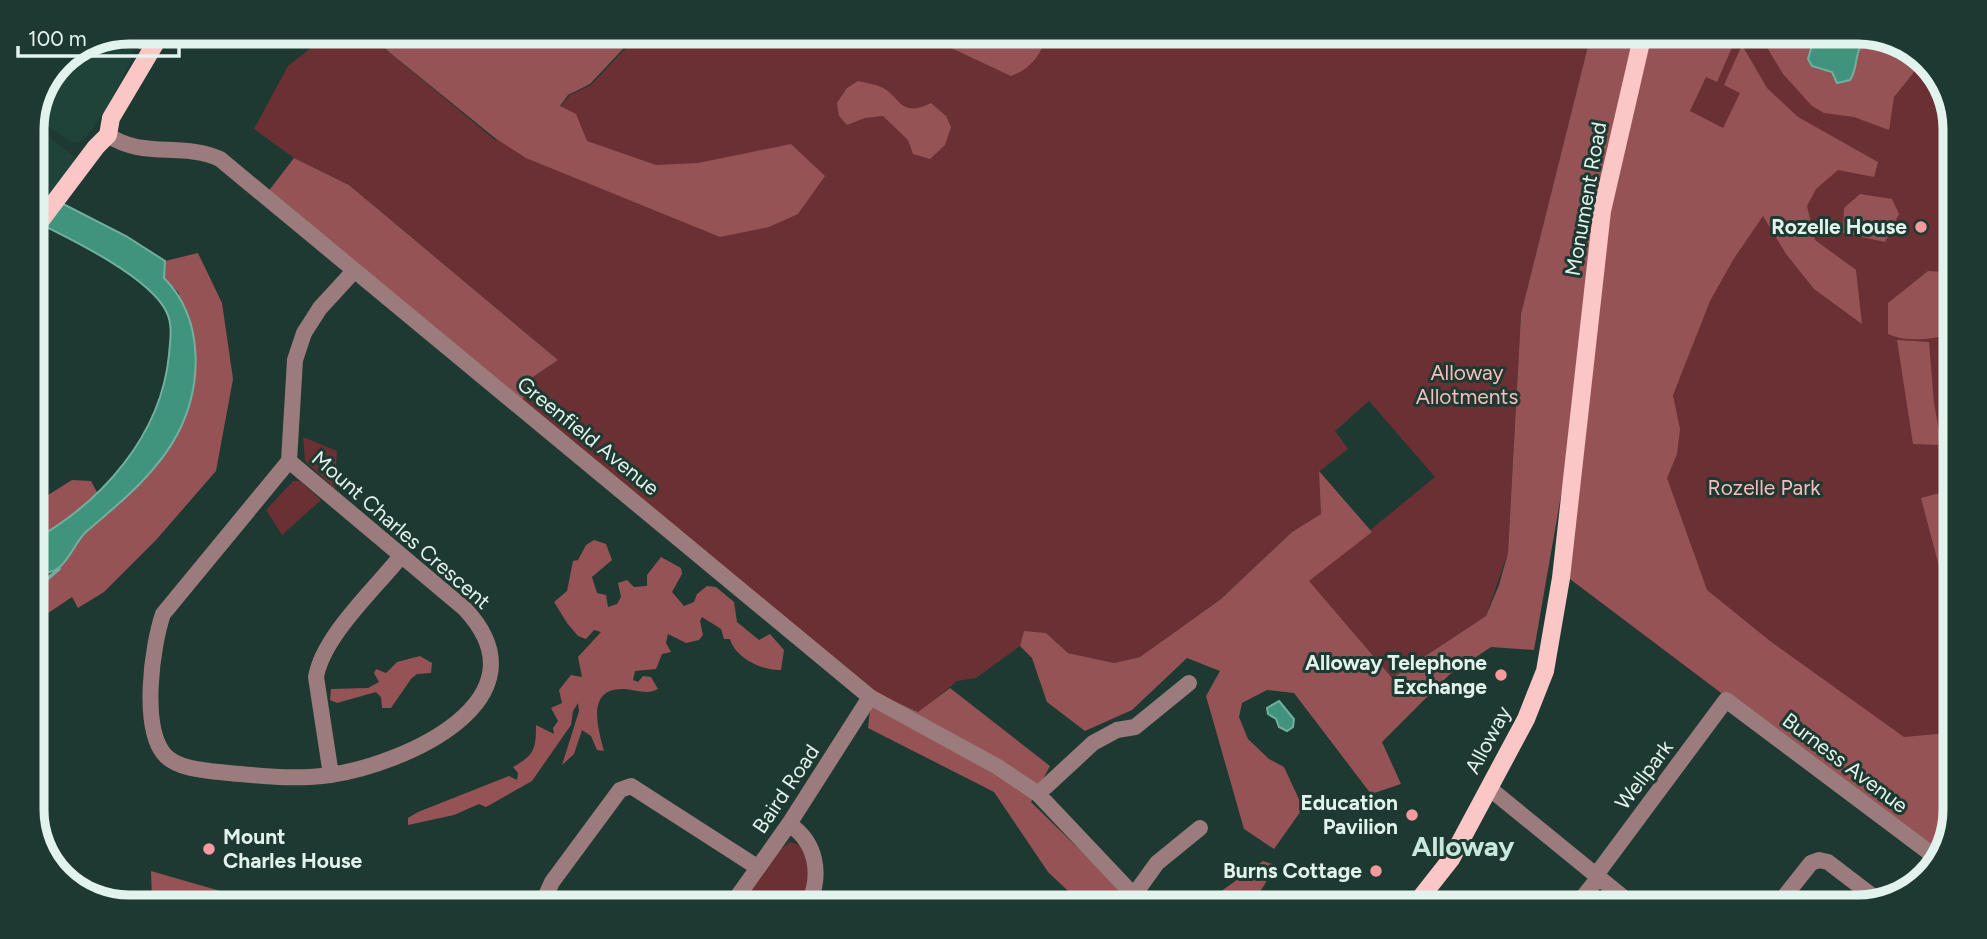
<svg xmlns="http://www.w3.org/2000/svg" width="1987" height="939" font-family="Figtree,sans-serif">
  <rect width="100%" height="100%" fill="#1e3931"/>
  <path fill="#1f4339" d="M115,37L130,46L134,56L105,111L87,136L79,142H71L41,121L54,90L73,55Z
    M32,124L77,159L52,199L32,188Z"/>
  <path fill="#6b3033" d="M331,32L366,33L495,140L560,107L570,95L591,85L639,34L1590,38L1521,314L1508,553L1486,616L1392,678L1308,581L1435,477L1369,401L1335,431L1348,449L1320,471L1321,514L1292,532L1221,599L1140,657L1114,663L1068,653L1046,633L1024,632L1020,646L976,678L957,681L918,713L873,691L520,407L530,379L558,360L349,185L294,158L254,129L288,66Z
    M1645,38L1896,39L1939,74L1955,123L1948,840L1749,714L1566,576Z
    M303,437L337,451L335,489L305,461Z
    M293,481H300L321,500L282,535L266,510Z
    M790,842L800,845C810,865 817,885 800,903H745L747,895L782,848Z"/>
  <path fill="#955355" d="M369,33L637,34L590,84L568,95L560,106L576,114L587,141L656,165L698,163L791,144L825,176L798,214L769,227L720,237L526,158L495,138L389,52Z
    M948,35H1048C1040,55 1031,69 1011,76L949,47Z
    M1590,38H1641L1534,650L1491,647L1449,675L1382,742L1401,784L1371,794L1294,693L1267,690L1242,703L1239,717L1248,739L1269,759L1284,767L1303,808L1274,849L1244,829L1206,696L1220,671L1187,658L1132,710L1085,731L1047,702L1032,658L1020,646L1024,631L1046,633L1068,653L1114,663L1140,657L1221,599L1292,532L1321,514L1319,471L1372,532L1309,581L1392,678L1486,616L1499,585L1508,553L1521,314Z
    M1645,38H1736L1717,82L1706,77L1690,111L1723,128L1740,93L1724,85L1742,45L1767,88L1798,117L1878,162L1874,177L1838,170L1816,189L1807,206L1815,240L1856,270L1862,324L1814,289L1786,254L1763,216L1733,260L1710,301L1673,395L1680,429L1677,454L1667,478L1707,590L1770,641L1904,737L1949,733L1948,848L1940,858L1566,576L1604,212Z
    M1762,39H1814L1808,58L1812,66L1832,72L1834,79L1850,80C1859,67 1853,52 1866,39C1895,39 1905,38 1918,67L1894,97L1889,130L1854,117L1824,113L1812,106L1783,74Z
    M70,56L41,121L35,116L60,60Z
    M858,81C866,83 874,84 881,87C901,96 899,119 931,103L946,116L951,127L945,145L930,159L913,154L908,140L883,116L865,118L847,125L839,116L837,103L847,88Z
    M294,158L349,185L558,360L530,379L520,407L264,197Z
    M1860,194L1892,199L1899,214L1885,242L1843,233L1844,208Z
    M198,253L222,303L233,379L216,471L156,540L104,592L78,608L72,597L32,624V583L59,569L84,533L103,518L178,432L179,293L164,278L165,261Z
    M1928,271L1945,272L1949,297L1954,296L1953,334C1931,339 1909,343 1888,334V303Z
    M1897,340L1929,342L1934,403L1940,436L1938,445L1913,444Z
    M72,480L91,481L98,494L76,514L32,541V505Z
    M1951,490L1952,494L1950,608L1921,498Z
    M594,540L606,544L612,560L592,577L597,593L606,595L608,607L617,604L621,597L618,583L627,580L634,587L647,586V575L661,557L681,568L682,574L672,592L684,606L694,602L697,594L707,586L716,587L734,602L737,622L759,640L770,634L784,650L781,670C763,671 735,658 730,639H724L721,629L702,617L700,621L703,635L699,640L686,643L668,634L666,643L671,652L662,654L656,669L635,671L633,680L638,682L643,676L651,677L658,689C648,695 636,690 625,689C585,687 598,728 604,751L597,750L591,736L582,730L574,754L562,765L579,711L578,703L573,711L571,725L532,781L486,807L479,804L454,815L408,825V818L418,812L509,776L517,780L518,773L513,767C535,755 536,748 536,725L554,734L553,728L558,721L551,708L562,703L559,690L571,675L582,677L578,657L601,632L594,630L586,639L578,636L567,623L554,602L567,591L573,561L578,560L586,545Z
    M420,656L432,663L431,673L417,674L411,679L391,708H382L381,697L376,692L337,703L330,700L331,689L368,688L379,682L374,673L376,669L386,673L397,662Z
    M950,688L1050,766L1031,802L1135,904H1082L1048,872L994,792L868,728L872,691L918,712Z
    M1263,861L1275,865C1253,909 1250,905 1202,905Z
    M151,871L255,901L152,900Z"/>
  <path fill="#40937d" stroke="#71b09e" stroke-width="2" d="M1814,39H1866C1853,52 1859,67 1850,80L1837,83L1832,72L1812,66L1808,59Z
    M32,188L126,236L165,261L164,278C204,318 203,384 178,433C158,472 120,503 87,531C75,541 70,561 57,569C50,573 39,575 32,577V541C101,503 161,436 169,355C170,341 173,326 167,313C151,277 67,237 32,220Z
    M1279,701L1294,719L1293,727L1287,731L1279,727L1276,719L1268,714L1267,708Z"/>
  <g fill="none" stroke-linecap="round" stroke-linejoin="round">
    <path stroke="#71b09e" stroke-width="3.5" d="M32,592L59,569"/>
    <path stroke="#9b7b7b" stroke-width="16" d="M126,33L153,47
      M108,135C142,159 184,142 220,159L870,697L998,767L1038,794L1142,904
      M289,461L465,609C550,700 405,764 330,775C296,780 263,776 229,773C210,771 177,770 164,754C141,726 152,646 163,614L289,461L295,360L304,333L320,308L354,271
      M331,775L316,677C323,636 375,589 401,556
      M1489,788L1635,907
      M1038,794L1093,743L1117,730L1135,727L1189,683
      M789,824C816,842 822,873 809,903
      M1596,875L1726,700L1938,859
      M1134,895L1157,863L1200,828
      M543,902L552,882L620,790L631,786L757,867
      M733,903L789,824L870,697
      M1576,906L1599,877
      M1776,907L1811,863L1819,860L1828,862L1879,901"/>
    <path stroke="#fac6c6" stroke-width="18" d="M32,232L96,147L108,135L111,118L162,32
      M1414,906L1451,859L1526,719L1545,671L1561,578L1602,211L1642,38"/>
  </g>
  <g fill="#f59b9d" stroke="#1e3931" stroke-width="2.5">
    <circle cx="1921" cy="227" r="7"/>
    <circle cx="1501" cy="675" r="7"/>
    <circle cx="1412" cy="815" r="7"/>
    <circle cx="209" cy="849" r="7"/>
    <circle cx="1376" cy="871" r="7"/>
  </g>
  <g text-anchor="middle" stroke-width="6" stroke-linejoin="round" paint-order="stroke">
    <g font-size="21" fill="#e2f2ec" stroke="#1e3931">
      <text transform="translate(1586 199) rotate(-80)" y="7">Monument Road</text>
      <text transform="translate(588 436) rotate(39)" y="7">Greenfield Avenue</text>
      <text transform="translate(401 530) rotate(41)" y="7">Mount Charles Crescent</text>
      <text transform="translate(1488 740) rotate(-62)" y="7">Alloway</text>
      <text transform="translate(1845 763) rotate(37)" y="7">Burness Avenue</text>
      <text transform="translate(1644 775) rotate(-53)" y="7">Wellpark</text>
      <text transform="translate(786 789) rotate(-56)" y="7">Baird Road</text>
    </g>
    <g font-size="21" font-weight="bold" fill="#e2f2ec" stroke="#1e3931" text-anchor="end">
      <text x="1907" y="234">Rozelle House</text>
      <text x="1487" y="670">Alloway Telephone<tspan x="1487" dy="24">Exchange</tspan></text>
      <text x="1398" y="810">Education<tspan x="1398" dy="24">Pavilion</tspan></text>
      <text x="223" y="844" text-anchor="start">Mount<tspan x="223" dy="24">Charles House</tspan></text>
      <text x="1362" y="878">Burns Cottage</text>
    </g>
    <g font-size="21" fill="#fabcbd" stroke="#1e3931">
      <text x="1467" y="380">Alloway<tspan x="1467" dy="24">Allotments</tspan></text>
      <text x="1764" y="495">Rozelle Park</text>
    </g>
    <g font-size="28" font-weight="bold" fill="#c9e8dd" stroke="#1e3931">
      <text x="1463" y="856">Alloway</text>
    </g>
  </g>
  <path d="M0 0H1987V939H0ZM129 44H1858A85 85 0 0 1 1943 129V810A85 85 0 0 1 1858 895H129A85 85 0 0 1 44 810V129A85 85 0 0 1 129 44Z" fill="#1e3931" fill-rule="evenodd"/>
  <path fill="none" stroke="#e2f2ec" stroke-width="9" d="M129 44H1858A85 85 0 0 1 1943 129V810A85 85 0 0 1 1858 895H129A85 85 0 0 1 44 810V129A85 85 0 0 1 129 44Z"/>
  <path d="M18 46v10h161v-10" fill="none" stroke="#e2f2ec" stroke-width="3.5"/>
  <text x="28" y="46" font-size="21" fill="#e2f2ec" stroke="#1e3931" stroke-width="5" paint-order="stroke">100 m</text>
</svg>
